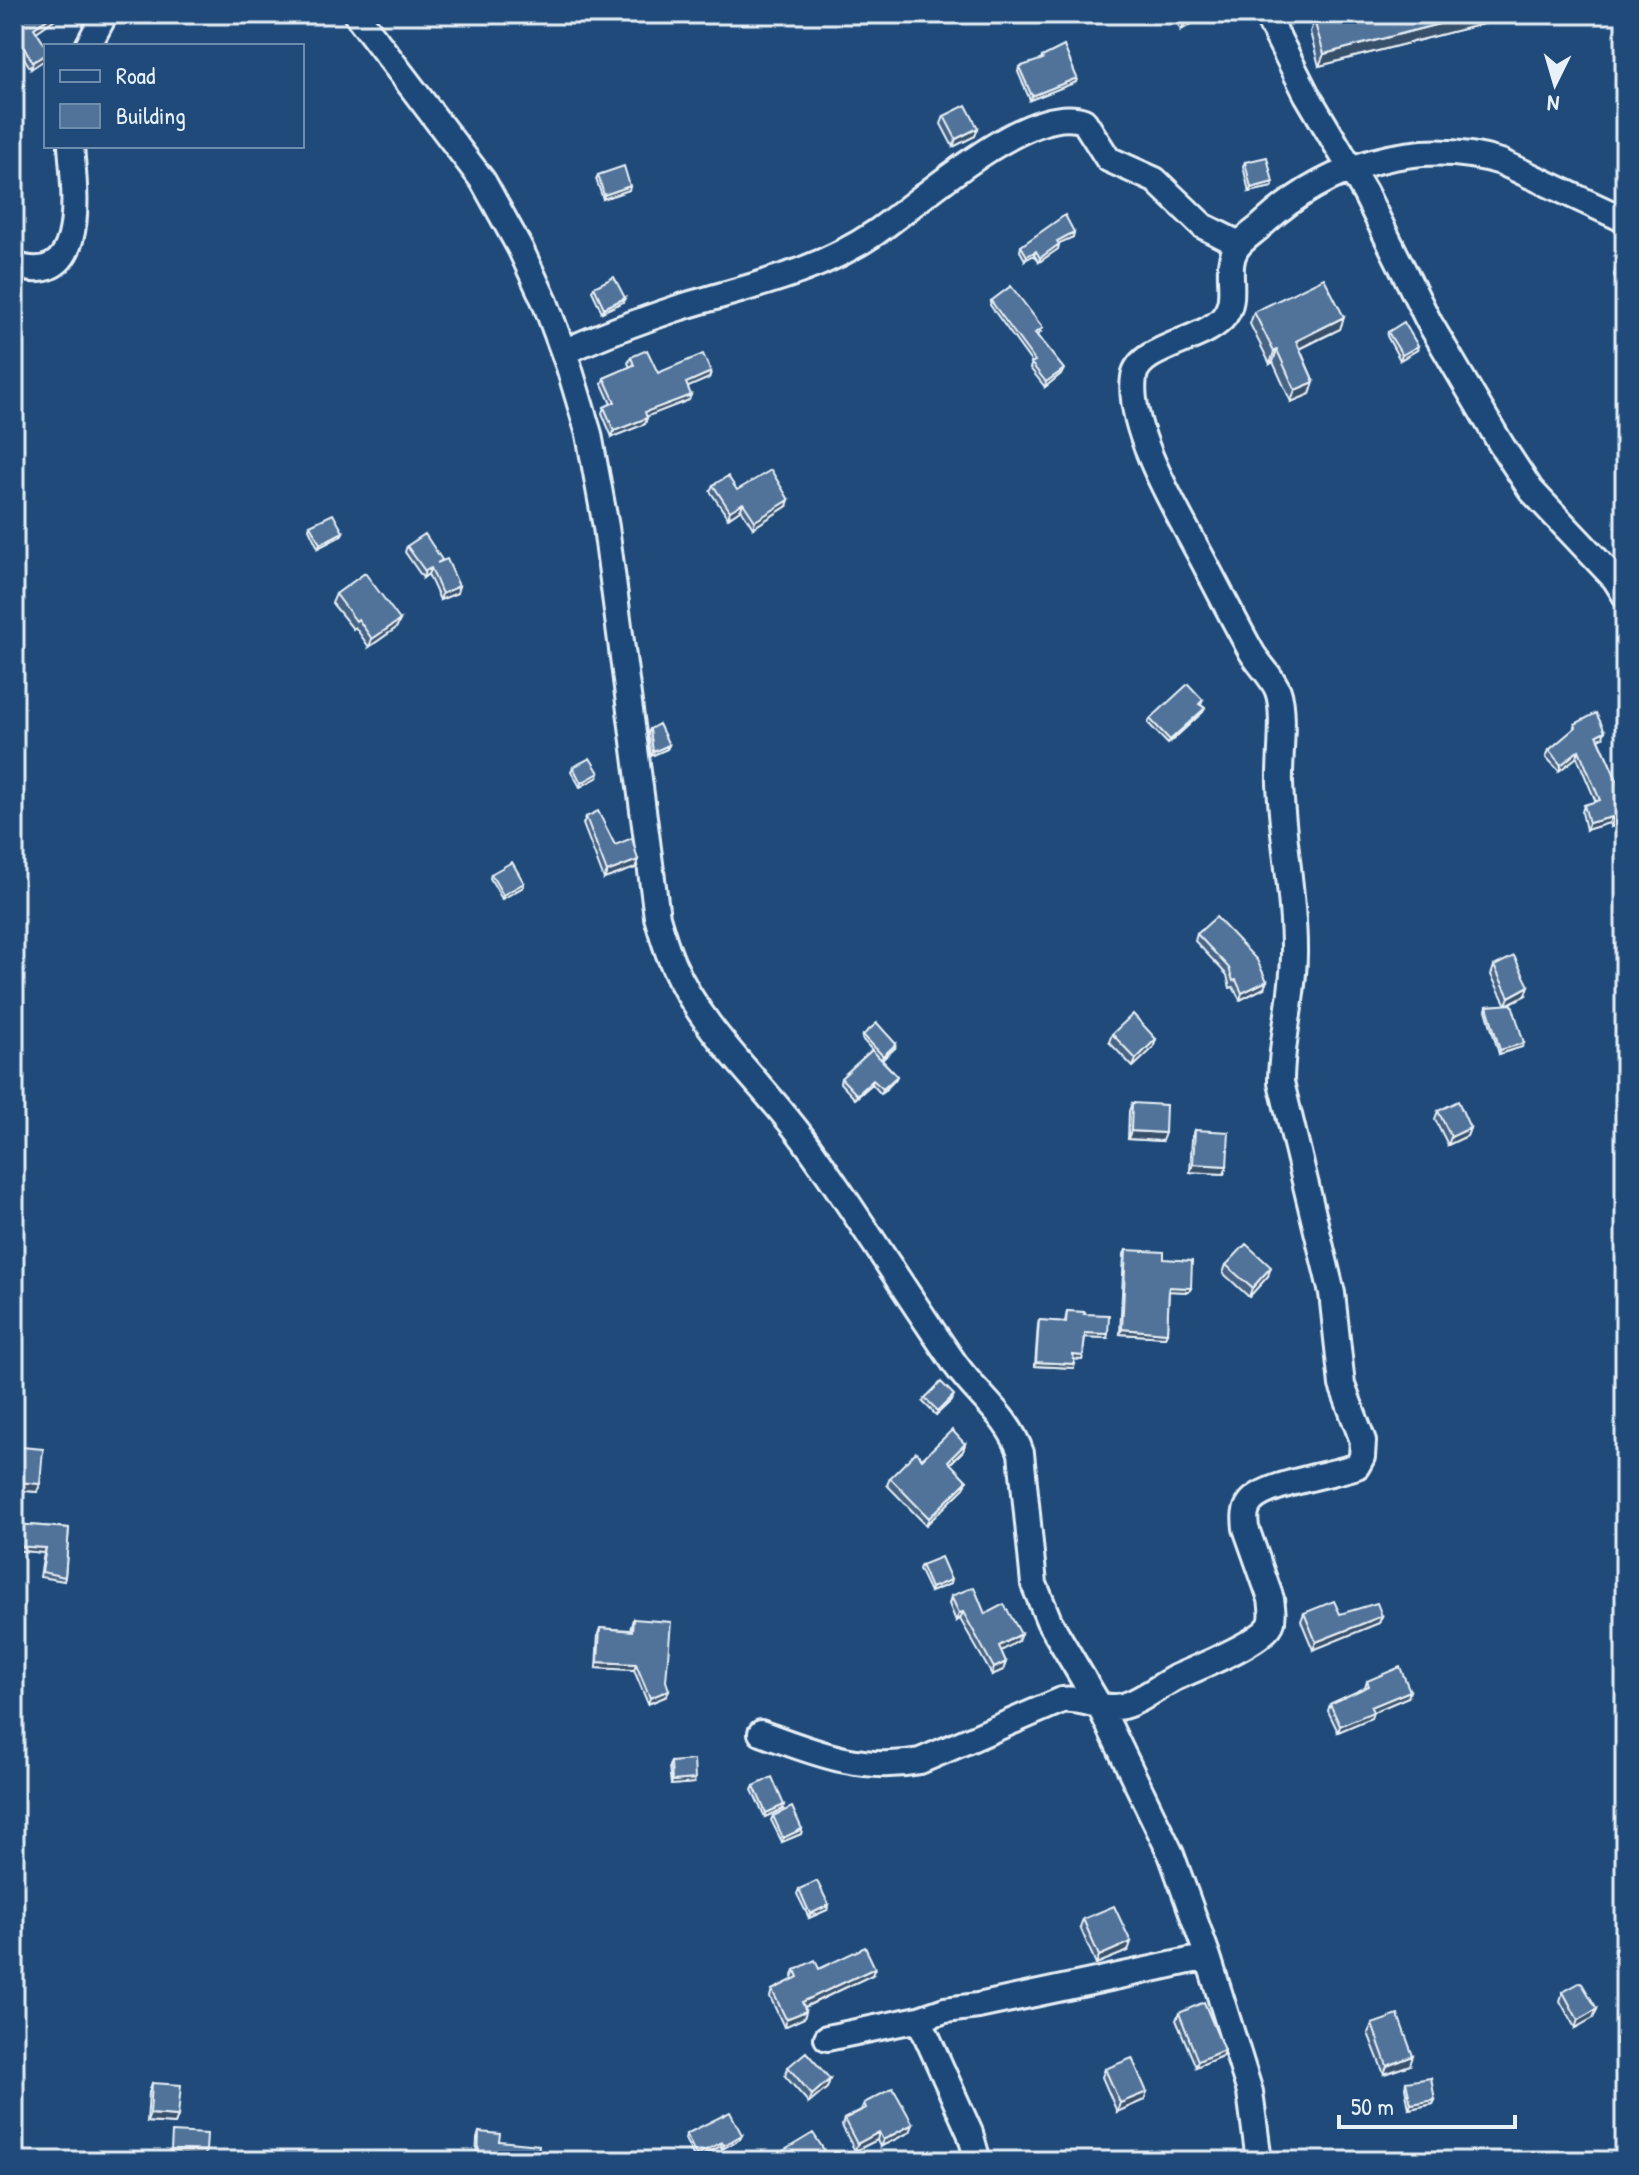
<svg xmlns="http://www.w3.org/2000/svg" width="1639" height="2175" font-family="'Patrick Hand',sans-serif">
  <rect width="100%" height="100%" fill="#1f4a7a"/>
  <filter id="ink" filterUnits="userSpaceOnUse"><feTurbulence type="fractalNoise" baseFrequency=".0125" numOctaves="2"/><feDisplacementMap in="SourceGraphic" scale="16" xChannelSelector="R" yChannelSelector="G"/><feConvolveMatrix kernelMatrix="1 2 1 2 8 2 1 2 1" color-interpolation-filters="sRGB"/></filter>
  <g filter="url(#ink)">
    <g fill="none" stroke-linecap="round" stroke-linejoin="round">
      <defs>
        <path id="minor" d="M356,14L483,181L520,248L545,302L569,367L589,434L606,527L657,917C662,933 666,949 673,964C702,1032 764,1084 807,1144C858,1215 903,1289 953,1361C975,1394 1008,1415 1021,1453L1034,1584L1049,1621L1100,1707L1171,1854L1208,1957L1250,2092L1259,2161
          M1266,14L1307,95L1365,193L1429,322L1502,446L1531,490L1615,579L1625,595
          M88,46L105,14
          M14,265C90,291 74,188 71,146
          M564,352C601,335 639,321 678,308C746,287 815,274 875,233C920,202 1029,101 1084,121L1108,159L1155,180L1203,226L1239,244
          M761,1733C816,1753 860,1772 920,1761L1062,1700C1083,1697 1102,1711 1123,1706C1141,1701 1157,1688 1173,1679C1194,1669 1262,1643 1271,1624C1274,1616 1272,1607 1271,1599L1246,1528C1245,1519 1244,1511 1250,1503C1263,1484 1332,1475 1357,1466L1362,1457L1363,1441L1342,1385L1332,1293L1281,1082C1281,1037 1295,993 1294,948C1294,893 1282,838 1280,783C1279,759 1286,713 1278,691C1273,677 1258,664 1251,651C1235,622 1220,593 1205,564C1181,518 1126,429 1134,377C1138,347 1200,342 1222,319C1241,299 1223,270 1236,249C1242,239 1255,232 1263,224C1326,166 1417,136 1501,162L1625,220
          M919,2019L970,2133L978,2161
          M827,2038L919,2019L945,2010L978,2006L1208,1957"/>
      </defs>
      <use href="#minor" stroke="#e8f1f8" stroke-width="30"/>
      <use href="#minor" stroke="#1f4a7a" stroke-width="24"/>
    </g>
    <path fill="#466384" stroke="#e8f1f8" stroke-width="2" d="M14,14H62L36,32L46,47L31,69L14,42Z
      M1172,14H1209L1181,30Z
      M1336,14H1514V16L1319,66L1310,32L1314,20Z
      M1042,57L1077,78L1076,82L1030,100L1018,72L1019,67L1041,60Z
      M944,116L978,128L975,136L953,147L941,124Z
      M1245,162L1273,182L1272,187L1249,192L1243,166Z
      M598,175L630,186L629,190L603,199L596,179Z
      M1074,232L1073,237L1059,243L1058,249L1039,262L1034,255L1025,260L1020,251L1021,246Z
      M1625,265V290L1620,292L1614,275L1616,268Z
      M594,287L623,302L602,312L592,291Z
      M991,301L1041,332L1037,335L1062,373L1045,387L1030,368L1032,363L990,305Z
      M1254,312L1344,317L1340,329L1300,349L1314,382L1310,394L1291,402L1273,362L1270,364L1250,324Z
      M1388,332L1417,350L1400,360L1387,336Z
      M631,357L658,373L711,372L709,378L688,387L689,400L647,416L645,424L612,437L602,413L604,407L611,404L602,384L604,378L630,367L628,363Z
      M713,485L737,490L787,506L753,528L741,509L728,518L710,491Z
      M310,525L343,532L341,536L318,548L309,529Z
      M407,546L441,561L457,593L440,600L428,574L423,578L405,552Z
      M336,594L400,620L396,628L369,647L355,627L353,629L332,603Z
      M1203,700L1201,705L1205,708L1203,712L1168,744L1148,723L1150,719Z
      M1575,724L1603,737L1599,739L1619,785L1625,782V821L1611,827L1609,823L1586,830L1582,812L1584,805L1596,802L1577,757L1559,771L1546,757L1549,750L1573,730Z
      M650,729L669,745L667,749L651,756L648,733Z
      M573,767L598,777L580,787L571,771Z
      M586,817L615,845L635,868L604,879L583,824Z
      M491,874L524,883L523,887L502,899L490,878Z
      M1197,934L1264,988L1240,1000L1233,987L1230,988L1227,975L1195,941Z
      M1494,966L1526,995L1507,1005L1524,1043L1522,1047L1499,1054L1486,1010L1487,1006L1506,1005L1491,975Z
      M1112,1034L1156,1039L1153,1048L1133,1067L1109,1042Z
      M863,1035L895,1048L882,1060L897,1076L895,1080L881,1094L872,1084L855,1099L840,1083L841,1078L872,1050L862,1039Z
      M1132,1103L1162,1141L1128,1139L1129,1111Z
      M1438,1111L1470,1128L1467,1136L1448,1145L1435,1119Z
      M1195,1130L1227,1166L1224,1174L1190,1172L1192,1139Z
      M1126,1250L1164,1259L1191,1288L1189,1292L1169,1291L1167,1333L1165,1337L1120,1334L1124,1254Z
      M1226,1265L1268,1276L1249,1297L1223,1273Z
      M1067,1311L1084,1314L1107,1338L1085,1337L1082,1360L1074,1359V1368L1035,1366L1038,1325L1039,1320L1065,1322Z
      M925,1398L952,1400L936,1415L923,1402Z
      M965,1444L963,1451L950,1464L967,1481L964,1488L926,1525L887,1485L890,1478L922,1459Z
      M21,1447L40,1484L37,1492L15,1490L18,1455Z
      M14,1524L69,1528L65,1577L64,1581L40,1577L44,1553L14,1550Z
      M921,1565L950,1584L930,1592L919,1569Z
      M951,1596L985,1614L1018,1641L1001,1651L1006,1662L1003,1670L992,1675L960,1619L956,1621L949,1604Z
      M1304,1613L1382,1616L1379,1623L1313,1650L1301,1621Z
      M633,1619L666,1681L667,1696L648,1704L634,1670L596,1668L598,1634L600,1628L630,1630Z
      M1367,1681L1408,1697L1373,1712L1371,1718L1338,1732L1328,1711L1330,1704L1365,1688Z
      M671,1762L694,1783L671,1785L669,1766Z
      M754,1786L783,1809L765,1817L752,1790Z
      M773,1816L802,1829L801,1834L782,1842L771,1820Z
      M799,1889L827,1910L809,1918L797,1894Z
      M1083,1919L1128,1951L1096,1964L1080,1927Z
      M819,1969L872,1975L805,2007L806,2011L804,2018L784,2027L770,1997L772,1990L793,1980L792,1977L795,1970Z
      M1563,1992L1597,2009L1593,2018L1575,2028L1560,2001Z
      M1179,2013L1224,2050L1222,2056L1196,2067L1176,2020Z
      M1372,2024L1410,2065L1384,2074L1368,2033Z
      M788,2067L830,2079L827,2088L809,2103L785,2076Z
      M1105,2069L1144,2100L1117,2112L1102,2077Z
      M1406,2082L1435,2100L1433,2104L1409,2109L1405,2087Z
      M152,2083L178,2116L175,2124L147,2122L149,2092Z
      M864,2103L913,2124L910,2132L880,2147L877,2140L855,2151L842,2126L844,2119L861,2110Z
      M479,2132L499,2141L537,2161H476L477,2139Z
      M686,2134L742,2135L740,2139L722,2149L721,2146L695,2159L685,2139Z
      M824,2150L821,2158L817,2161H780V2160L783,2151Z"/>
    <path fill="#39506b" stroke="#e8f1f8" stroke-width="2" d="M55,14H62L32,35L34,28Z
      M1200,14H1209L1181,30L1184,24Z
      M1477,14H1514V16L1319,66L1324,54Z
      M46,54V59L31,69L33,62Z
      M1077,78L1076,82L1030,100L1032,96Z
      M978,128L975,136L953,147L956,139Z
      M1273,182L1272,187L1249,192L1251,188Z
      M630,186L629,190L603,199L604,195Z
      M1074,232L1073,237L1055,245L1057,241Z
      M1059,244L1058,249L1039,262L1040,258Z
      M1036,251L1034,255L1025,260L1027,256Z
      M625,298L623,302L602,312L604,308Z
      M1344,317L1340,329L1292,352L1296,341Z
      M1418,346L1417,350L1400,360L1402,355Z
      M1277,350L1273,362L1270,364L1274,352Z
      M1064,369L1062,373L1045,387L1046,382Z
      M711,372L709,378L684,389L686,383Z
      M1314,382L1310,394L1291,402L1295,390Z
      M691,395L689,400L643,418L645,412Z
      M647,418L645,424L612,437L614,431Z
      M789,500L787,506L753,528L755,521Z
      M743,503L741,509L728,518L730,511Z
      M343,532L341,536L318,548L320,544Z
      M431,568L428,574L423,578L425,571Z
      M459,586L457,593L440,600L442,594Z
      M400,620L396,628L369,647L372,639Z
      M1205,708L1203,712L1168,744L1170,740Z
      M1605,731L1603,737L1595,741L1597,735Z
      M669,745L667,749L651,756L653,752Z
      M1579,750L1577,757L1559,771L1561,765Z
      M599,773L598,777L580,787L581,783Z
      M1625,815V821L1611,827L1613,820Z
      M1612,817L1609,823L1586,830L1589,823Z
      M638,860L635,868L604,879L607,872Z
      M524,883L523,887L502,899L503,895Z
      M1267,981L1264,988L1240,1000L1242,993Z
      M1529,986L1526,995L1506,1005L1509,997Z
      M1156,1039L1153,1048L1133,1067L1136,1059Z
      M1524,1043L1522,1047L1499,1054L1500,1050Z
      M896,1044L895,1048L881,1060L883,1056Z
      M897,1076L895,1080L881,1094L883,1089Z
      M873,1080L872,1084L855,1099L857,1095Z
      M1470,1128L1467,1136L1448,1145L1451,1137Z
      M1131,1131L1165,1133L1162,1141L1128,1139Z
      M1193,1164L1227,1166L1224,1174L1190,1172Z
      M1271,1267L1268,1276L1249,1297L1252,1288Z
      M1169,1287L1191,1288L1189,1292L1168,1291Z
      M1122,1329L1167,1333L1165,1337L1120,1334Z
      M1085,1333L1108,1334L1107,1338L1083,1337Z
      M1073,1355L1083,1356L1082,1360L1071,1359Z
      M1036,1362L1075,1364L1074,1368L1035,1366Z
      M954,1395L952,1400L936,1415L938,1411Z
      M965,1444L963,1451L945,1468L948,1461Z
      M967,1481L964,1488L926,1525L929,1518Z
      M18,1482L40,1484L37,1492L15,1490Z
      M14,1546L46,1548L44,1553L14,1550Z
      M951,1580L950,1584L930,1592L931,1588Z
      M963,1612L960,1619L956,1621L959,1613Z
      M1382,1616L1379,1623L1313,1650L1316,1642Z
      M1021,1634L1018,1641L996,1654L999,1646Z
      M598,1662L636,1664L634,1670L596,1668Z
      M1006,1662L1003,1670L992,1675L994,1668Z
      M669,1690L667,1696L648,1704L650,1698Z
      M1410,1691L1408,1697L1373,1712L1371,1718L1338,1732L1340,1726L1371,1707Z
      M695,1779L694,1783L671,1785L672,1781Z
      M784,1805L783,1809L765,1817L766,1813Z
      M802,1829L801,1834L782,1842L783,1838Z
      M829,1905L827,1910L809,1918L810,1914Z
      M1131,1942L1128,1951L1096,1964L1099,1956Z
      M875,1968L872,1975L800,2009L802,2002Z
      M1597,2009L1593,2018L1575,2028L1578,2020Z
      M806,2011L804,2018L784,2027L786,2019Z
      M1224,2050L1222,2056L1196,2067L1198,2061Z
      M1413,2056L1410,2065L1384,2074L1387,2066Z
      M830,2079L827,2088L809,2103L812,2095Z
      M1147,2092L1144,2100L1117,2112L1120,2103Z
      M1435,2100L1433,2104L1409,2109L1411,2104Z
      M150,2114L178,2116L175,2124L147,2122Z
      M913,2124L910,2132L880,2147L883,2140Z
      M879,2132L877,2140L855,2151L857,2144Z
      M742,2135L740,2139L722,2149L724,2145Z
      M722,2142L721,2146L695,2159L696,2155Z
      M171,2150L206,2151L205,2156L170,2154Z
      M824,2150L821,2158L817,2161H808Z"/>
    <path fill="#517399" stroke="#e8f1f8" stroke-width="2" d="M14,14H55L34,28L46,47V54L33,62L15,34L14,35Z
      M1178,14H1200L1184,24Z
      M1336,14H1477L1324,54L1314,20Z
      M1064,46L1077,78L1032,96L1019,67L1043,59L1042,57Z
      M966,105L978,128L956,139L944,116Z
      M1267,157L1273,182L1251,188L1245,162Z
      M624,166L630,186L604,195L598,175Z
      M1065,215L1074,232L1057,241L1059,244L1040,258L1036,251L1027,256L1021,246Z
      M1625,265V285H1623L1616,268Z
      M614,277L625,298L604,308L594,287Z
      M1324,278L1344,317L1296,341L1314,382L1295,390L1277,350L1274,352L1254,312Z
      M1011,286L1043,328L1035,333L1064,369L1046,382L1031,363L1035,361L991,301Z
      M1404,322L1418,346L1402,355L1388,332Z
      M647,350L658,373L703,354L711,372L686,383L691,395L645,412L647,418L614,431L604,407L615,402L604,378L634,365L631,357Z
      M771,470L789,500L755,521L743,503L730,511L713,485L728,476L737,490Z
      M333,514L343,532L320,544L310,525Z
      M425,534L442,560L437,563L447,559L459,586L442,594L431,568L425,571L407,546Z
      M365,573L400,620L372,639L358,619L356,621L336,594Z
      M1188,684L1203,700L1199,704L1205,708L1170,740L1150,719Z
      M1596,713L1605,731L1597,735L1619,785L1625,782V815L1613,820L1612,817L1589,823L1584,805L1600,800L1579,750L1561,765L1549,750L1576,727L1575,724Z
      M659,724L669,745L653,752L650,729Z
      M590,758L599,773L581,783L573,767Z
      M598,811L615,845L632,838L638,860L607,872L586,817Z
      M512,862L524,883L503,895L491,874Z
      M1216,917L1257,960L1267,981L1242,993L1236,980L1233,981L1229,968L1197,934Z
      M1514,956L1529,986L1509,997L1494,966Z
      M1512,1004L1524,1043L1500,1050L1487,1006Z
      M1133,1014L1156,1039L1136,1059L1112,1034Z
      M877,1023L896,1044L883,1056L863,1035Z
      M872,1050L897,1076L883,1089L873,1080L857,1095L841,1078Z
      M1458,1101L1470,1128L1451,1137L1438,1111Z
      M1132,1103L1166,1105L1165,1133L1131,1131Z
      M1195,1130L1229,1132L1227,1166L1193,1164Z
      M1246,1244L1271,1267L1252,1288L1226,1265Z
      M1126,1250L1164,1252V1259L1192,1261L1191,1288L1169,1287L1167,1333L1122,1329Z
      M1067,1311L1085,1312L1084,1314L1109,1315L1108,1334L1085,1333L1083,1356L1073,1355L1075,1364L1036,1362L1039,1320L1066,1322Z
      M941,1382L954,1395L938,1411L925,1398Z
      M952,1430L965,1444L948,1461L967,1481L929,1518L890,1478L916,1452L922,1459Z
      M21,1447L43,1449L40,1484L18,1482Z
      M14,1524L69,1528L65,1577L42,1572L46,1548L14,1546Z
      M941,1557L951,1580L931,1588L921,1565Z
      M974,1587L985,1614L1004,1604L1021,1634L999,1646L1006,1662L994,1668L963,1612L959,1613L951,1596Z
      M1334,1601L1340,1614L1377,1603L1382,1616L1316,1642L1304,1613Z
      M633,1619L671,1622L666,1681L669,1690L650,1698L636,1664L598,1662L600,1628L632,1631Z
      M1400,1667L1410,1691L1371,1707L1373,1712L1340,1726L1330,1704L1369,1686L1367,1681Z
      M694,1760L695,1779L672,1781L671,1762Z
      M772,1777L784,1805L766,1813L754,1786Z
      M792,1807L802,1829L783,1838L773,1816Z
      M817,1881L829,1905L810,1914L799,1889Z
      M1114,1906L1131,1942L1099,1956L1083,1919Z
      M865,1947L875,1968L802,2002L806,2011L786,2019L772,1990L798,1977L795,1970L815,1960L819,1969Z
      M1581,1982L1597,2009L1578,2020L1563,1992Z
      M1204,2002L1224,2050L1198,2061L1179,2013Z
      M1398,2015L1413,2056L1387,2066L1372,2024Z
      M806,2052L830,2079L812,2095L788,2067Z
      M1132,2058L1147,2092L1120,2103L1105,2069Z
      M1431,2078L1435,2100L1411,2104L1406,2082Z
      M152,2083L181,2085L178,2116L150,2114Z
      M893,2088L913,2124L883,2140L879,2132L857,2144L844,2119L866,2108L864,2103Z
      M730,2112L742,2135L724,2145L722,2142L696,2155L686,2134Z
      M172,2132L207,2134L206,2151L171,2150Z
      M479,2132L500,2134L499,2141L539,2145L537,2161H478Z
      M813,2133L824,2150L808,2161H789L783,2151Z"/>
  </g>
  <rect width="1639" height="2175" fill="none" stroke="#1f4a7a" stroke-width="48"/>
  <rect x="24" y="24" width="1591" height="2127" fill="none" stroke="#e8f1f8" stroke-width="3" filter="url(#ink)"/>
  <rect x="44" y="44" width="260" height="104" fill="#1f4a7a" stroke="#6f8dac" stroke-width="2"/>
  <rect x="60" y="70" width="40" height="12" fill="#1f4a7a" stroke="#6f8dac" stroke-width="2"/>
  <text x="116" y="84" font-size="24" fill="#e8f1f8">Road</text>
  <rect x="60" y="104" width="40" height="24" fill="#517399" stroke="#6f8dac" stroke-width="2"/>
  <text x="116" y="124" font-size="24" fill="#e8f1f8">Building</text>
  <g transform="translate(1555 84) rotate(185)" stroke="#1f4a7a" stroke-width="6" paint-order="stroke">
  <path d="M0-6L14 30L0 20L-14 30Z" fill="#e8f1f8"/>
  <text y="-12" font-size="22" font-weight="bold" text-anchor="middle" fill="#e8f1f8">N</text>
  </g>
  <path d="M1339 2115v12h176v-12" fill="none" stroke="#e8f1f8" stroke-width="4"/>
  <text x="1351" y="2115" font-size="24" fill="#e8f1f8" stroke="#1f4a7a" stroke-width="6" paint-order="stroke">50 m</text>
</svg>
